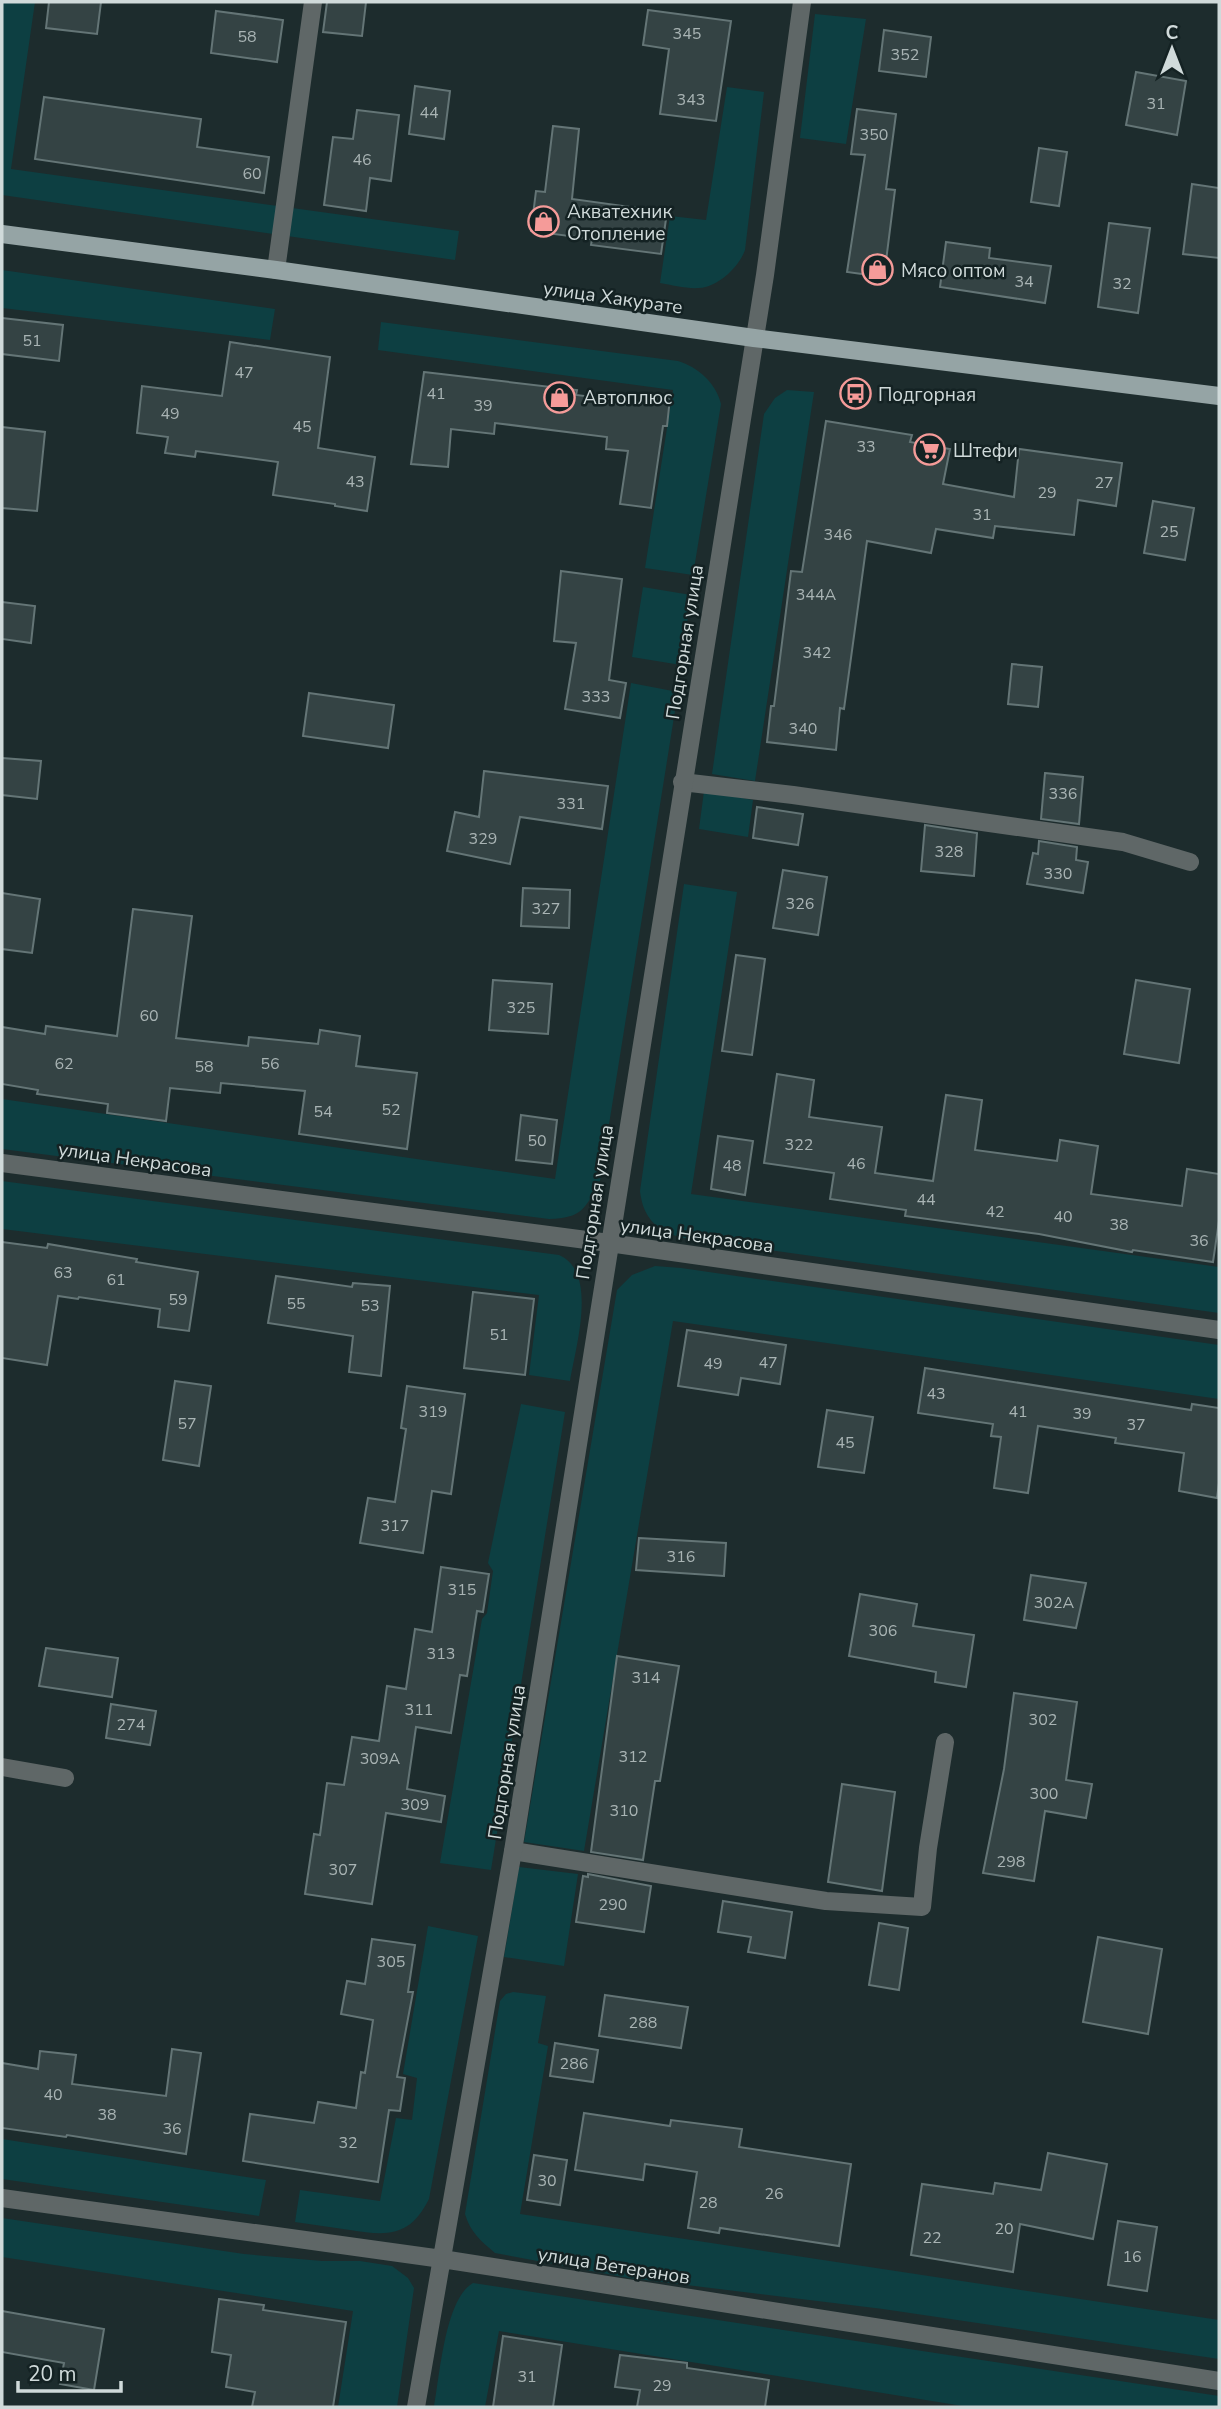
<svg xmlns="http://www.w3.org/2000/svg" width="1221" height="2409" font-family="'Nunito Sans',sans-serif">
  <rect width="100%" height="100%" fill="#1d2c2d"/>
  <path fill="#0d3f42" d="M2,2H35L11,169L459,231L455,260L2,195Z
    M815,14L866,19L846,144L800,138Z
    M727,87L764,92L745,250C739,267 718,287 699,288C687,289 672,285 660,283L670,216L706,220Z
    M2,270L275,309L270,340L2,308Z
    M381,322L678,361C698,367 716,383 721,404L693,575L645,568L673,390L378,350Z
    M787,390L814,392L755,781L712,774L764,414L775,398Z
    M643,587L691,595L681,665L632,657Z
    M631,683L678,692L600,1181C585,1209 582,1218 549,1219L2,1149V1099L555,1179Z
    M704,791L753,800L748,837L699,829Z
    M684,884L737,892L691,1194L1219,1267V1313L684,1238C658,1232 643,1219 640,1191Z
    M2,1181L559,1255C599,1272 575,1349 570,1381L529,1375L539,1295L2,1229Z
    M655,1266L681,1268L1219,1345V1399L673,1321L584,1851L524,1842L617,1290L632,1275Z
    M521,1404L565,1412L491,1870L440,1863L482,1619L487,1613L493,1571L488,1563Z
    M519,1867L578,1874L564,1966L504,1957Z
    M428,1926L478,1936L429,2199C410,2237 388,2236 350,2230C332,2227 313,2225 295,2222L300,2190L380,2201L396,2118L412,2120L417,2078L403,2074Z
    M513,1992L546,1996L538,2043L548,2046L520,2214L1219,2320V2359L883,2309L629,2278L495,2253C481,2241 470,2232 465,2214L500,2001L506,1994Z
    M2,2139L266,2180L259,2216L2,2179Z
    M2,2218L244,2254L322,2261H360L392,2266L408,2278L414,2288L397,2407H338L353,2311L2,2257Z
    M473,2283L1219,2396V2407H969L499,2331L485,2407H434C440,2375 445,2299 473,2283Z"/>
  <path fill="#344344" stroke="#647576" stroke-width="2" d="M49,2H101L97,34L46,28Z
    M327,2H366L362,36L323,32Z
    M648,10L731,21L716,121L660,114L669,49L643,45Z
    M216,11L283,20L277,62L211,53Z
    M884,30L931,37L926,77L879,71Z
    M1136,72L1186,81L1177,135L1126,125Z
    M415,86L450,91L444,139L409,134Z
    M44,97L201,119L197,147L269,157L264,193L35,159Z
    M857,109L896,114L886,189L895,190L884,277L847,272L865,155L851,154Z
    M357,110L399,115L391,181L370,178L366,211L324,205L333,137L353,139Z
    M553,126L579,129L572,199L667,212L661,254L591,245L592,239L531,231L536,191L545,192Z
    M1039,148L1067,152L1059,206L1031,202Z
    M1192,184L1219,188V258L1183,254Z
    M1109,223L1150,228L1138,313L1098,307Z
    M946,242L990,248L989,258L1051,266L1045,303L940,287Z
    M2,318L63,325L59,361L2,354Z
    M230,342L330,357L318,448L375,457L367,511L335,506V504L273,495L278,462L196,451L195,457L165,453L168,437L137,433L142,386L222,396Z
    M424,372L577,390L576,395L642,403L643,395L670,398L667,426H663L651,508L620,504L628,451L606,449L607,437L495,423L494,434L451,429L448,467L411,464Z
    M826,421L912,435L910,442L950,449L943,484L1014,497L1019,449L1122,463L1116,506L1078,500L1074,535L995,526L993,538L936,529L931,553L867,541L844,709L840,708L836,750L767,742L771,706H774L791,571L802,572Z
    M2,427L45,432L37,511L2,508Z
    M1153,501L1194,508L1185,560L1144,553Z
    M561,571L622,579L609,680L626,683L620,718L565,709L576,643L554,641Z
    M2,602L35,606L31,643L2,639Z
    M1012,664L1042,667L1038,707L1008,704Z
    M309,693L394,705L388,748L303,736Z
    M2,758L41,761L37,799L2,795Z
    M484,771L608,786L602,829L520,817L510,864L447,851L455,812L479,817Z
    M1045,773L1083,777L1079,824L1041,819Z
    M757,807L803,814L798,845L753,838Z
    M925,825L977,833L974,876L921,871Z
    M1039,841L1077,847L1076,860L1088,862L1083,893L1027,884L1033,853L1038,854Z
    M783,870L827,877L818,935L773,928Z
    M523,888L570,890L569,928L521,926Z
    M2,893L40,899L32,953L2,949Z
    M133,909L192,916L176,1038L248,1046L249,1037L318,1044L320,1030L360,1036L356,1066L417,1073L407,1149L299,1134L305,1091L221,1083L220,1093L170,1088L166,1121L107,1113L108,1104L37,1094L38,1090L2,1084V1027L45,1034L46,1026L117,1036Z
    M736,955L765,959L752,1055L722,1051Z
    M493,980L552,984L548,1034L489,1030Z
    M1136,980L1190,989L1179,1063L1124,1054Z
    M777,1074L814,1080L809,1117L882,1127L875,1173L933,1181L946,1095L982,1100L975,1150L1057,1161L1060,1140L1098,1146L1091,1194L1182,1206L1187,1169L1219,1174V1221L1213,1262L1133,1250L1132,1252L1039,1234L905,1216L906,1210L830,1199L834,1173L764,1163Z
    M521,1115L557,1120L552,1164L516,1160Z
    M718,1136L753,1141L745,1195L711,1189Z
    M2,1242L47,1248L48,1244L137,1259L136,1262L198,1272L189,1331L158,1327L160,1309L79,1297L78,1299L58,1296L47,1365L2,1358Z
    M276,1276L352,1287L353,1283L390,1286L381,1376L349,1372L353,1336L268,1323Z
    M473,1292L534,1299L525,1375L464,1368Z
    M687,1330L786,1345L780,1384L741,1378L738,1395L678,1386Z
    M925,1368L1191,1410L1192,1404L1219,1408V1483L1217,1498L1179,1491L1184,1453L1115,1443L1116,1438L1038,1426L1028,1493L994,1488L1001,1437L991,1436L993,1424L918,1413Z
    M175,1381L211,1386L199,1466L163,1460Z
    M407,1386L465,1394L451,1494L432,1491L423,1553L360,1543L368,1498L395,1502L406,1429L401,1428Z
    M827,1410L873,1417L864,1473L818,1467Z
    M639,1538L726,1543L724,1576L636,1570Z
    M441,1567L489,1574L483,1612L477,1611L467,1676L460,1675L451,1733L416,1727L407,1789L445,1796L441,1822L386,1813L372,1904L305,1894L314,1834L320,1835L327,1783L344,1785L352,1737L379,1741L387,1686L406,1689L415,1629L432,1632Z
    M1031,1575L1086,1583L1076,1628L1024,1620Z
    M860,1594L917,1604L913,1626L974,1635L966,1687L935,1682L936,1672L849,1656Z
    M46,1648L118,1658L112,1697L39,1686Z
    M617,1656L679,1666L660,1781H655L643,1860L591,1852Z
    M1014,1693L1077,1702L1066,1780L1092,1784L1086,1818L1045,1811L1034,1881L983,1873L1004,1769Z
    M111,1704L156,1711L150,1745L106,1738Z
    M842,1784L895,1792L882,1891L828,1882Z
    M588,1874L651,1886L644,1932L576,1922L583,1876L588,1877Z
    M723,1901L792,1912L785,1958L748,1952L751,1937L718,1932Z
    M879,1923L908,1928L899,1990L869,1985Z
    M1098,1937L1162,1949L1148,2034L1083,2022Z
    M372,1939L415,1945L408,1992H413L397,2077L405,2078L400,2111L389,2110L378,2182L243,2161L250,2114L314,2123L318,2102L356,2108L361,2072L365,2073L373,2020L341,2014L347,1981L365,1984Z
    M605,1995L688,2007L681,2048L599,2036Z
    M555,2043L598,2050L593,2082L550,2076Z
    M172,2049L201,2053L186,2154L67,2135L66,2137L2,2128V2063L38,2069L40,2051L76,2055L72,2084L166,2096Z
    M584,2113L670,2126L671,2120L742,2129L739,2147L851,2164L839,2246L720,2228L719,2233L688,2228L697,2172L645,2164L643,2180L575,2170Z
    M1048,2153L1107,2164L1093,2239L1020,2224L1013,2272L911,2255L922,2184L993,2194L995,2183L1041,2190Z
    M534,2155L567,2160L560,2205L527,2200Z
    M1118,2221L1157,2227L1147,2291L1108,2285Z
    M219,2299L264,2305L263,2310L346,2322L333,2407H252L255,2392L226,2387L231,2355L212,2352Z
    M2,2311L104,2329L94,2390L60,2384L64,2363L2,2352Z
    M503,2336L562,2345L553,2407H493Z
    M620,2355L687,2363V2368L769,2380L765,2407H637L640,2390L615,2387Z"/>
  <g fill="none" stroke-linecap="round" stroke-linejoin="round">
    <path stroke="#5f6767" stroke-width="18" d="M276,270L313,2
      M682,782L793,795L1123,842L1190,862
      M2,1767L65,1778
      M513,1851L826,1901L922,1907L928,1848L945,1742"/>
    <path stroke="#5f6767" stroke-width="18" d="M2,1163L609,1243L1219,1330
      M2,2198L442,2259L1219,2381
      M416,2407L513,1851L765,275L802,2"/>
    <path stroke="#95a4a5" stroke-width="18" d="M2,234L276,270L754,338L1219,396"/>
  </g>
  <defs>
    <symbol id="shop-ring" viewBox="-11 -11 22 22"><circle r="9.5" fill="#142223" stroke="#f59b99" stroke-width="1.5"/><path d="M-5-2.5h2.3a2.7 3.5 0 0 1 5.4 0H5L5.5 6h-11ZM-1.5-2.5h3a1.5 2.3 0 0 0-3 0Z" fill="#f59b99"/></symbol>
    <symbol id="bus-ring" viewBox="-11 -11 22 22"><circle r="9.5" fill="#142223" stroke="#f59b99" stroke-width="1.5"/><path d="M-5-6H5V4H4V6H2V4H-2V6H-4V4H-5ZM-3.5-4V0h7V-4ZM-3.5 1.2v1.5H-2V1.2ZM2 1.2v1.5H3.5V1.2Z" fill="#f59b99"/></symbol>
    <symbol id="supermarket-ring" viewBox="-11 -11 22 22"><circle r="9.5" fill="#142223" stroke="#f59b99" stroke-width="1.5"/><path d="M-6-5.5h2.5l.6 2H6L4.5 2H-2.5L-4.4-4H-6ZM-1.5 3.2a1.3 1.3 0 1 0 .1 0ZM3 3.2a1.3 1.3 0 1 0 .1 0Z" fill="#f59b99"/></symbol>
  </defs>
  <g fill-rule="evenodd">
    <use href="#shop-ring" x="526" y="204" width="35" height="35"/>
    <use href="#shop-ring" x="860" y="252" width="35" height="35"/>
    <use href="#bus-ring" x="838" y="376" width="35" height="35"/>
    <use href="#shop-ring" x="542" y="380" width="35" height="35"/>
    <use href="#supermarket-ring" x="912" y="432" width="35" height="35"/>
  </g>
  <g text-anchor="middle" stroke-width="5" stroke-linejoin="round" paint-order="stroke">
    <g font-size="16" fill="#a9b4b4">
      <text x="687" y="39">345</text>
      <text x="247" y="42">58</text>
      <text x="905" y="60">352</text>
      <text x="691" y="105">343</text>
      <text x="1156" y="109">31</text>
      <text x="429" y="118">44</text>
      <text x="874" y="140">350</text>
      <text x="362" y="165">46</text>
      <text x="252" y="179">60</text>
      <text x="1024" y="287">34</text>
      <text x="1122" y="289">32</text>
      <text x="32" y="346">51</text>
      <text x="244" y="378">47</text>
      <text x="436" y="399">41</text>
      <text x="483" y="411">39</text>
      <text x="170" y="419">49</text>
      <text x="302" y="432">45</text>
      <text x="866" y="452">33</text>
      <text x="355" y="487">43</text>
      <text x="1104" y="488">27</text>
      <text x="1047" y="498">29</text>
      <text x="982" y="520">31</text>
      <text x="1169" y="537">25</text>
      <text x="838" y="540">346</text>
      <text x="816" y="600">344А</text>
      <text x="817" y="658">342</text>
      <text x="596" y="702">333</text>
      <text x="803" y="734">340</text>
      <text x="1063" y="799">336</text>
      <text x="571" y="809">331</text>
      <text x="483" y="844">329</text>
      <text x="949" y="857">328</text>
      <text x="1058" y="879">330</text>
      <text x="800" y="909">326</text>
      <text x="546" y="914">327</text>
      <text x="521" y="1013">325</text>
      <text x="149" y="1021">60</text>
      <text x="64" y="1069">62</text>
      <text x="270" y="1069">56</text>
      <text x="204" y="1072">58</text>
      <text x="391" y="1115">52</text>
      <text x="323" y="1117">54</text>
      <text x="537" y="1146">50</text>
      <text x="799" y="1150">322</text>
      <text x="856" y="1169">46</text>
      <text x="732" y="1171">48</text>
      <text x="926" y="1205">44</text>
      <text x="995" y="1217">42</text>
      <text x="1063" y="1222">40</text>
      <text x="1119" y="1230">38</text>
      <text x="1199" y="1246">36</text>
      <text x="63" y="1278">63</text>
      <text x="116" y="1285">61</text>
      <text x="178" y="1305">59</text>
      <text x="296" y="1309">55</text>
      <text x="370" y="1311">53</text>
      <text x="499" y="1340">51</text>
      <text x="768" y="1368">47</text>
      <text x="713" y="1369">49</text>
      <text x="936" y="1399">43</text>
      <text x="433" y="1417">319</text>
      <text x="1018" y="1417">41</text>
      <text x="1082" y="1419">39</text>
      <text x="187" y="1429">57</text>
      <text x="1136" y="1430">37</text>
      <text x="845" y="1448">45</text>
      <text x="395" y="1531">317</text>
      <text x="681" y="1562">316</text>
      <text x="462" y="1595">315</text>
      <text x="1054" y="1608">302А</text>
      <text x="883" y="1636">306</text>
      <text x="441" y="1659">313</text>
      <text x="646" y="1683">314</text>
      <text x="419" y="1715">311</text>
      <text x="1043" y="1725">302</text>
      <text x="131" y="1730">274</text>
      <text x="633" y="1762">312</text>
      <text x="380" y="1764">309А</text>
      <text x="1044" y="1799">300</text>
      <text x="415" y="1810">309</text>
      <text x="624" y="1816">310</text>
      <text x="1011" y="1867">298</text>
      <text x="343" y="1875">307</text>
      <text x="613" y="1910">290</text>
      <text x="391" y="1967">305</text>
      <text x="643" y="2028">288</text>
      <text x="574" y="2069">286</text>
      <text x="53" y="2100">40</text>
      <text x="107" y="2120">38</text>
      <text x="172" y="2134">36</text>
      <text x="348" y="2148">32</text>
      <text x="547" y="2186">30</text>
      <text x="774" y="2199">26</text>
      <text x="708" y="2208">28</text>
      <text x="1004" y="2234">20</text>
      <text x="932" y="2243">22</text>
      <text x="1132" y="2262">16</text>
      <text x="527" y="2382">31</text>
      <text x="662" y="2391">29</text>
    </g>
    <g font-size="19" fill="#d0dada" stroke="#142223" text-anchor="start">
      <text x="567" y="218">Акватехник<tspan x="567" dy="22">Отопление</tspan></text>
      <text x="901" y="277">Мясо оптом</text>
      <text x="878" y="401">Подгорная</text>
      <text x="583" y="404">Автоплюс</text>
      <text x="953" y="457">Штефи</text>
    </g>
    <g font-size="19" fill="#d0dada" stroke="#142223">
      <text transform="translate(613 297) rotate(8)" y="7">улица Хакурате</text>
      <text transform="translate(684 642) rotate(-81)" y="7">Подгорная улица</text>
      <text transform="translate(135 1159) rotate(8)" y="7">улица Некрасова</text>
      <text transform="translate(594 1202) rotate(-81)" y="7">Подгорная улица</text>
      <text transform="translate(697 1235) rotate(8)" y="7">улица Некрасова</text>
      <text transform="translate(506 1762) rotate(-81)" y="7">Подгорная улица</text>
      <text transform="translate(614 2265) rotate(9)" y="7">улица Ветеранов</text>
    </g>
  </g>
  <rect width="1221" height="2409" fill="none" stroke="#d0dada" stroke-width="7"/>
  <g transform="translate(1172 49)" stroke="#142223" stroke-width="5" paint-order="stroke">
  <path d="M0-5L12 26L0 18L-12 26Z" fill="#d0dada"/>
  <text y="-10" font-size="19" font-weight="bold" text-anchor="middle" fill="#d0dada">С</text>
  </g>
  <path d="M18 2381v10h103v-10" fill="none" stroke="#d0dada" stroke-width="3.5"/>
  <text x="28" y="2381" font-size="21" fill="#d0dada" stroke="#142223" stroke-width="5" paint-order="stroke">20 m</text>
</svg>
